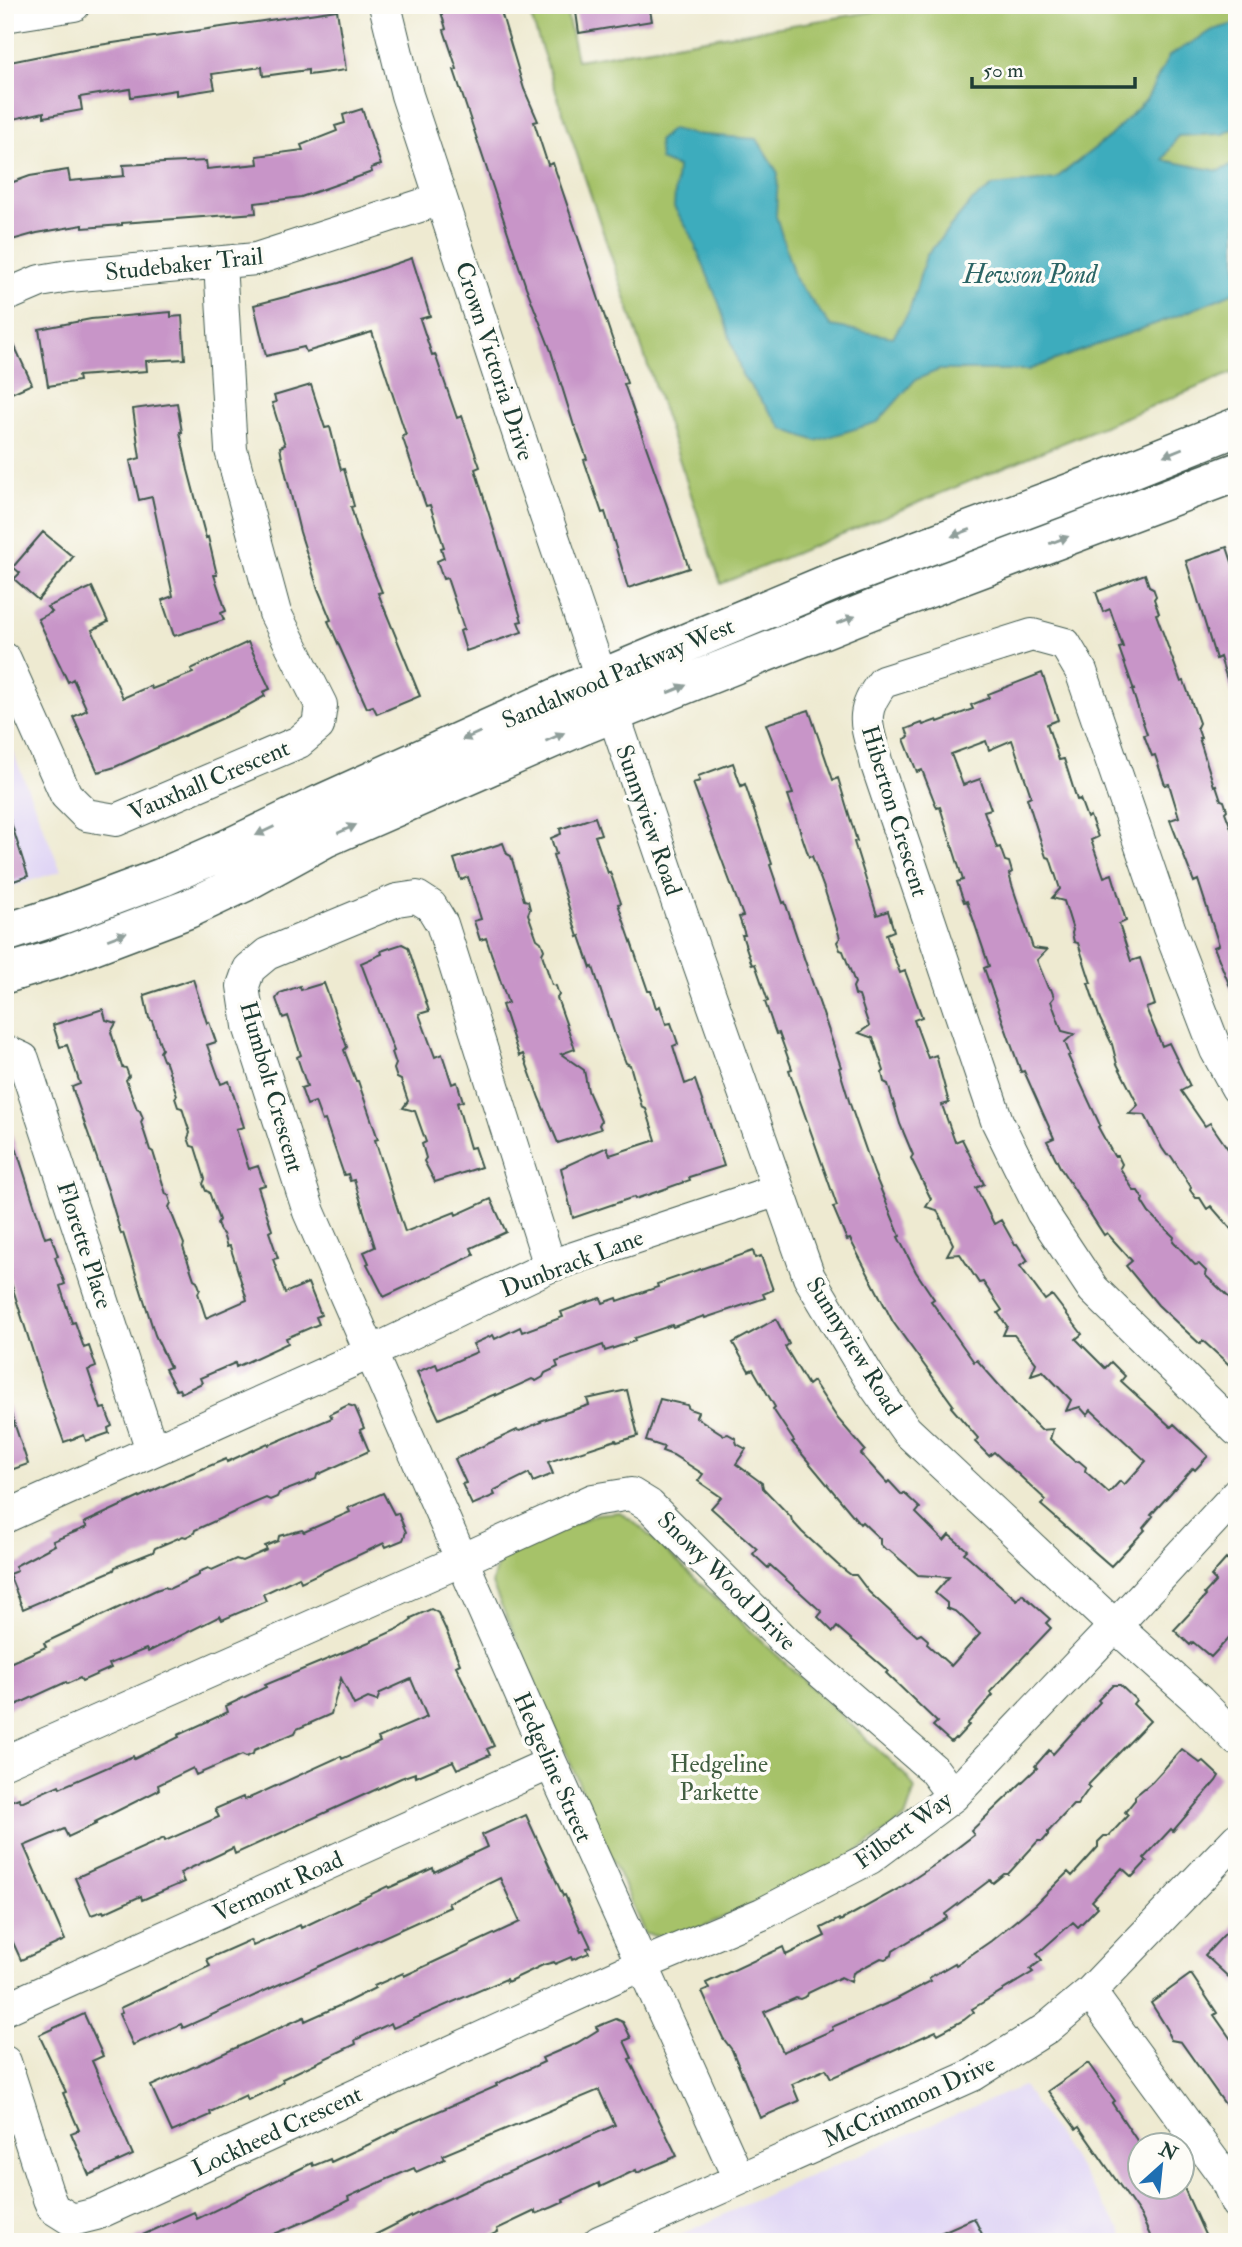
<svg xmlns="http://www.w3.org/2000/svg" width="1242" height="2247" font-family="'IM FELL Double Pica',serif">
  <rect width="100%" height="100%" fill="#fdfcf7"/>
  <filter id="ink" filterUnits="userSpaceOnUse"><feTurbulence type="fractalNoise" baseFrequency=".0143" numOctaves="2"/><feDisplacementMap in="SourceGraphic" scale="14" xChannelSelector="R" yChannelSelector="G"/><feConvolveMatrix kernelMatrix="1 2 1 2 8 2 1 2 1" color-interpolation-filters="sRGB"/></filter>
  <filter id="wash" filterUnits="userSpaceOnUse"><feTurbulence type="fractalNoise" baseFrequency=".00686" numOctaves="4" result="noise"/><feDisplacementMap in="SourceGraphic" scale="28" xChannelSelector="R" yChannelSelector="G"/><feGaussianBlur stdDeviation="1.57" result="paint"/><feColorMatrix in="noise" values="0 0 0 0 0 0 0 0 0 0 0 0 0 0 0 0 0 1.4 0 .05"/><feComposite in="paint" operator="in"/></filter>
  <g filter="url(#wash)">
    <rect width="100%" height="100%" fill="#eeead1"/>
    <path fill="#dfd4f5" d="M5,732L61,871L5,889Z
      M1023,2086L1121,2230L1126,2242H666L774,2191Z"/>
    <path fill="#a6c269" stroke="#62804e" stroke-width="2" d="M527,5H565L577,60L914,5H1237V371L721,584Z
      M620,1512L640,1527L907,1777L915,1789L905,1818L831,1870L674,1939L645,1934L492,1584L495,1571L502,1557L596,1514Z"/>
    <path fill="#3eacbd" stroke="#2e7478" stroke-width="2" d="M1237,23V127L1224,134L1178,136L1163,160L1219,171L1237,163V291L1185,313L1028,370H939L915,380L878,422L816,441L783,429L742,375L719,303L691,235L674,207L677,167L660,160L658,141L672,129L692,134L757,139L778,173L776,216L795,279L831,326L893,337L909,312L926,256L971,202L993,186L1055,179L1109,137L1146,100L1169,56L1213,30Z"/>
    <g id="blocks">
      <path fill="#c895c8" d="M439,5H499L524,89L538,121L534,122L548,165L553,163L627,383L624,384L689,568L628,588L605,512L602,513L584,460L587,459L575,426H574L551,351L526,287L454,70L457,69L444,30L446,29Z
        M575,5H649L652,21L579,33Z
        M337,10L346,70L308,75V70L263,76L262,67L212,74L215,89L176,95V90L131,97L130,89L80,97L82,110L44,117V112L5,121V63L79,48Z
        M362,109L381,165L371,168L372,172L301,197L255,203L256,213L122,223V225L83,228V225L37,233L5,242V185L30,176L68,170L70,181L124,176L123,165L206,161L207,169L258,164L257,156L303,150L301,145L337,131L335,126L345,123L343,115Z
        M412,258L430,316L420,319L432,355L435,354L457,418L462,416L480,467L475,469L522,621L518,622L522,632L466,651L460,631L464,629L447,578L443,579L437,561L444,558L441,548L444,547L430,505L426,506L402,436L406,435L372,332L306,352L304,347L266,356L254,305L339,283Z
        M171,312V317L182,316L185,359L146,361L147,371L78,376L79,381L48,386L39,329L91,319Z
        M5,325L32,384L5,396Z
        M311,385L325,428L330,427L341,470L344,469L354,506L351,507L361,541L382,592L378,593L420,696L377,714L373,706L367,708L328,621L331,620L318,589L300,532L282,458L280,447L285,445L272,403L276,402L274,396Z
        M177,403L182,432H180L188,470L206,538L208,537L217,575H214L226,611L221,613L224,620L174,636L162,600L173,596L152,497L139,500L130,461L140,458L133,409Z
        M43,532L73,557L38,600L14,579L20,573L13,567Z
        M1227,547L1237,577V698H1233L1220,657L1216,659L1186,561Z
        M1145,574L1149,586L1153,588L1156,596L1154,599L1159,613L1156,614L1181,682L1184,681L1199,723L1197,727L1201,738H1199L1214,786L1216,785L1221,800L1224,801L1227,810L1225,812L1237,844V1004L1214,947L1219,945L1198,880L1194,882L1170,820L1179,817L1169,784L1165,785L1155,755L1152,756L1144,735L1147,734L1132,690H1134L1119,648L1123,647L1110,609L1103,612L1096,592Z
        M92,587L108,622L92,630L123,698L150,686L152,689L193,673L191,669L248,642L270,689L263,692L265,696L232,714L115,767L98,772L73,717L87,710L73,679L68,682L38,619L52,612L47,607Z
        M1042,673L1058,720L1047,724L1059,760L1064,759L1077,800L1080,799L1087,818L1090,816L1098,837L1091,840L1104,877L1112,874L1126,921L1119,924L1131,961L1140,958L1155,1005L1146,1008L1162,1046L1169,1043L1190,1086L1181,1091L1205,1126L1210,1123L1237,1162V1236L1211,1206L1207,1209L1200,1198H1196L1190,1190L1191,1187L1171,1156L1167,1155L1162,1148L1145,1115L1129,1114L1138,1105L1117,1064L1112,1044L1100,1019L1088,983H1091L1078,943L1074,942L1072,933L1073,930L1064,901L1052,898L1060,889L1050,858L1046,857L1043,848L1027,798L1031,796L1012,740L989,750L986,741L951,754L963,785L980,779L991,809L984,811L997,848L1000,847L1005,861L1009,862L1012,872L1009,874L1012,885L1033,948L1047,950L1037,960L1048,988L1051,989L1054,997L1051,1001L1062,1031L1074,1034L1065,1042L1070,1055L1068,1056L1100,1125L1098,1127L1114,1156H1118L1122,1164L1120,1168L1134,1191H1138L1143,1199L1142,1202L1149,1213L1174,1237L1173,1241L1195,1265L1199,1264L1206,1271L1205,1275L1237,1305V1372L1203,1341L1200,1344L1158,1305L1126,1266L1132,1261L1107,1233L1104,1235L1061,1169L1047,1141L1054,1138L1024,1071L1021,1072L984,968L989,966L967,901L964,902L957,882L963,880L940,807L937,808L922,770L917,772L904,739L909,737L906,729L922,723L923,725L937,720L938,722L973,709L971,705L989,698L988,694Z
        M809,710L833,780L838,778L857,841L854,842L877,915L888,911L894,931L886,934L900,973L905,971L922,1017L914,1020L928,1058L936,1055L949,1103L942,1105L955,1142L962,1139L984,1184L976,1188L994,1224L1001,1220L1015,1245L1017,1244L1028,1261L1020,1266L1045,1300L1052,1295L1082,1334L1076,1339L1105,1368L1111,1362L1125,1376L1121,1381L1171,1427L1174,1424L1208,1456L1195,1470L1193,1468L1151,1515L1153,1516L1143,1528L1145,1530L1111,1566L1041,1505L1046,1500L994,1452L989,1456L975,1442L978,1438L951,1407L953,1405L893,1322L850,1239L847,1240L833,1207L837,1206L789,1070L792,1069L779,1033L776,1034L765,1002L768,1001L755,964L752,965L742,935H745L739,917L743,916L693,783L700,781L698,776L733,763L741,786L745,784L772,864L770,865L783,903L785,902L841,1067L839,1068L850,1104L874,1173L900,1236L898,1237L916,1272L934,1299L931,1301L974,1362L977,1360L1020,1409L1041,1430L1053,1429L1050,1439L1075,1462L1079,1461L1086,1467L1085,1471L1109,1493L1120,1481L1124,1485L1146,1461L1091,1410L1087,1415L1080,1407L1066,1411L1071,1400L1043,1371L1031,1375L1036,1363L1014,1335H1003L1007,1326L998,1313L1002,1310L983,1282L979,1283L960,1254L947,1255L953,1244L937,1210L926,1207L931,1199L911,1158L913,1155L900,1124L888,1084L884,1082L882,1073L884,1071L873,1038L859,1033L869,1026L859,996L855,995L853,987L855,983L843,951L840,950L837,942L840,938L825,891L812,856L809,857L788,795L793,794L766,724Z
        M9,816L28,876L5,884V817Z
        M595,817L601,834L595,836L608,873L610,872L621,903L618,904L648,991H651L656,1008L660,1006L666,1024L671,1023L678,1044L673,1046L685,1084L695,1080L724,1166L689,1177L690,1180L656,1192L635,1199L634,1197L573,1218L561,1168L607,1147L610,1155L656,1140L646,1109L642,1107L630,1065L626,1063L615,1035L593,967L591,968L580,936L578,937L553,855L556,854L551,838L561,834L560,829Z
        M503,843L507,854L511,856L524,900L528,901L530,909L528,914L537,939L541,942L544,950L542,954L552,985L556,986L559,995L557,998L575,1049L561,1054L584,1070L588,1091L601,1121L599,1125L601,1129L558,1143L539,1098L523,1054L519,1056L502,1005L508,1003L486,938L480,940L474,921L481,919L468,877L461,880L454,859Z
        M402,944L408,947L429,1011L419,1014L435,1057L442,1054L452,1084L457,1082L463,1101L457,1103L470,1148L474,1147L481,1167L435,1182L424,1161L426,1158L422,1144L426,1142L415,1111L403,1108L408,1101L401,1080L397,1078L394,1069L396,1064L392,1052L394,1051L361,963L382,954L381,951Z
        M193,979L207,1023L209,1022L216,1042L207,1045L221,1084L229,1081L244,1127L236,1129L249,1169L258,1166L265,1185L258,1187L272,1230L269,1232L278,1258L273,1259L285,1293L308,1283L321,1315L316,1317L319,1324L286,1338L288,1343L236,1367L235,1363L200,1378L202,1383L181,1393L179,1389L176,1390L165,1369L170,1367L155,1335L123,1233L121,1234L108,1190L72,1087L80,1084L67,1045L60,1047L53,1025L103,1009L106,1020L116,1023L111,1032L122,1067L126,1068L129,1076L126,1080L137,1109L140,1111L143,1118L141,1122L150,1150L153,1152L166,1194L169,1196L171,1203L169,1207L184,1244L183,1247L194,1279L197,1281L200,1289L198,1293L206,1318L247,1300L230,1246L227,1247L223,1234L220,1231L217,1224L219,1220L209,1192L206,1191L203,1184L205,1179L195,1147L191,1146L188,1138L190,1133L182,1108L178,1107L175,1098L177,1095L166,1063L163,1060L160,1052L162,1049L152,1021L149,1018L144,995Z
        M324,983L347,1047L344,1050L356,1081H358L378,1139L375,1140L405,1232L455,1212L456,1215L491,1199L506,1232L471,1248L474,1255L384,1297L367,1264L369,1263L364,1252L375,1247L354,1180L350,1181L348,1174L344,1175L325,1120L322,1121L315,1102L307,1105L301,1088L307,1086L297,1057L301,1055L288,1016L283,1018L276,999L280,993L300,986L301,990Z
        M9,1126L45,1238L51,1236L58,1256L55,1257L65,1284L60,1286L72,1323L75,1322L84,1348L89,1346L96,1367L88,1370L101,1409L105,1408L112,1426L108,1428L109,1433L86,1441L84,1435L64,1442L44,1387L5,1264V1127Z
        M753,1251L755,1258L761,1256L773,1290L763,1294L765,1298L705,1318L704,1316L673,1327L672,1325L634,1338L635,1341L605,1351L603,1345L556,1362L558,1367L545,1373L543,1377L536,1381L532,1379L495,1396V1394L439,1419L417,1372L436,1364L438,1369L477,1352L473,1344L493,1335L495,1339L520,1327L522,1332L563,1317L561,1312L582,1304L601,1298L603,1303L617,1298L618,1301L658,1287L657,1284Z
        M776,1319L789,1344L785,1347L808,1385L813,1381L838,1419L865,1450L861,1454L887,1483L889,1481L902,1495L904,1493L920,1508L916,1513L944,1541L949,1535L967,1550L964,1553L1017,1600L1022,1594L1050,1619L1046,1623L1051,1628L990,1692L993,1695L967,1724L969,1725L956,1739L955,1738L951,1742L933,1726L937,1722L886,1673L888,1671L837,1627L833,1632L818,1617L822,1612L770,1565L768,1568L753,1554L757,1549L711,1508L721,1497L698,1481L703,1474L673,1455L662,1451L664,1447L646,1441L660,1399L687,1405L689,1409L698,1412L696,1417L724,1435L728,1434L735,1438L737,1444L746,1449L736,1464L762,1483L763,1488L791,1517L792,1521L802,1532L838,1565L851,1575H856L869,1592L917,1636L921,1634L928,1640L927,1644L951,1666L980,1634L957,1612L947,1608V1603L935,1593L949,1577L918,1575L889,1550H886L880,1544V1539L862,1522L860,1524L792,1442L794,1441L773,1409L775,1407L753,1369L749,1371L733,1343Z
        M627,1390L638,1436L617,1442L616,1440L548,1462L553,1474L533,1482L529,1473L493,1491L495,1495L472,1505L462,1484L466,1483L455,1459L517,1430L520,1431L541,1422L540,1421L589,1405L587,1399Z
        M5,1405H8L28,1464L5,1472Z
        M348,1405L355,1407L364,1428L360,1430L369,1451L317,1475L316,1479L279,1493L277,1497L270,1500L266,1498L252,1504L195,1530L194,1533L186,1537L183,1536L155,1548L153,1552L115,1567L114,1570L23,1609L9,1574L17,1571L15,1566L55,1545L53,1541L87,1527L84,1523L185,1476L226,1459L227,1462L268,1443L269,1445L332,1418L330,1414Z
        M383,1493L394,1514L398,1513L406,1532L403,1540L386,1547L384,1543L301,1582L299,1577L263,1594L266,1601L222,1620L220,1616L148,1652L146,1649L109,1664L111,1668L82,1681L80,1678L67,1684L66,1682L5,1710V1665L46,1647L44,1643L156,1590L165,1587L169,1589L199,1575V1572L208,1568L212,1570L236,1559L242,1561L267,1550L265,1546L278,1541L279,1536L302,1530L304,1532L350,1512L348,1508Z
        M1226,1559L1237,1569V1629L1211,1657L1193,1642L1190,1645L1174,1630L1206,1596L1204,1594L1216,1581L1211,1576Z
        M431,1609L438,1613L446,1630L460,1664L456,1666L494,1746L487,1749L490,1755L457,1769L453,1761L416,1777L415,1773L401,1778L235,1854L233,1848L180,1873L184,1882L142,1900L141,1896L104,1913L103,1911L91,1915L75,1878L164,1838L165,1841L219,1817L215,1809L243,1797L245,1800L341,1756L342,1759L380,1742L378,1738L427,1717L411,1679L380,1693L377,1701L368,1698L354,1705L341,1678L331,1714L297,1729L295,1733L254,1750L253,1754L246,1757L242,1755L196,1775L193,1768L158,1785L159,1790L95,1822L96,1824L68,1837L64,1829L24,1846L65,1940L21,1960L5,1925V1803L19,1798L21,1802L59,1785L60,1788L133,1756L134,1759L179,1737L178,1735L228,1712L226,1706L266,1687L265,1685L369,1642L402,1627L412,1620L411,1618Z
        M1113,1685H1120L1136,1700L1133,1704L1150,1721L1088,1785L1090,1787L1077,1805H1073L1048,1832V1835L1043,1841H1038L1008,1874H1004L993,1883L990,1880L945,1914L947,1918L893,1951L892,1955L885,1959L881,1958L853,1973L851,1982L841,1977L808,1993L807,1996L800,1999L796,1998L764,2012L783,2052L833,2030L832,2027L895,2000L931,1981L929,1978L955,1963L956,1965L991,1941L1036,1904L1068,1872L1072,1876L1098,1847V1842L1104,1836H1109L1128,1815L1125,1812L1135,1800V1796L1152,1782L1182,1749L1200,1763L1203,1761L1219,1776L1216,1781L1173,1831L1171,1829L1144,1858L1147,1861L1132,1877L1122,1868L1092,1901L1098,1907L1078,1927L1073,1922L1037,1954L1042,1960L1030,1969L1033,1972L972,2009L974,2012L964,2020L938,2034L936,2031L831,2078L826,2069L792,2084L799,2101L760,2118L732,2050L723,2038L702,1992L709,1989L706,1983L783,1947L786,1955L825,1936L821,1928L839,1919L840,1921L900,1888L939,1862L974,1835L971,1831L1037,1768L1035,1766L1049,1750L1053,1754L1100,1702L1098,1700Z
        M526,1815L563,1896L565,1895L581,1931L583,1930L591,1947L587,1948L589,1953L572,1960L571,1957L555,1964L554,1962L543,1965L507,1982L506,1979L393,2028L391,2023L355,2040L356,2044L282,2079L283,2082L274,2088L248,2100L246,2095L210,2112L211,2115L172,2132L151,2086L304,2017L305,2021L341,2005L375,1988L374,1986L403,1973L404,1976L520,1922L500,1878L448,1903L450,1907L183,2028L181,2024L133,2045L119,2014L122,2013L120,2008L210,1966L207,1959L250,1940L253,1946L300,1925L301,1928L388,1886L389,1888L433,1868L434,1872L487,1847L482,1835Z
        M1237,1921V1985L1205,1955Z
        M1191,1974L1217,2013L1214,2015L1237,2048V2121L1181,2042L1171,2040L1168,2034V2030L1151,2003Z
        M84,2014L103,2056L92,2061L133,2155L89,2175L71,2133L79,2130L63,2093L66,2092L39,2035Z
        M616,2019L623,2022L631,2038L624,2041L632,2058L629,2059L677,2156L637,2173L636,2170L600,2187L599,2183L563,2200L564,2202L553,2207L536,2214L535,2211L497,2229L498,2232L477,2242H361L432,2206L615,2125L599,2090L443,2155L445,2159L416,2172L414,2168L383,2181L348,2197L349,2200L315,2217L255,2242H127L194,2212L197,2219L312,2163L313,2166L330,2159L331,2162L376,2141L398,2130L397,2129L497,2086L496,2084L544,2062L542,2058L577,2043L598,2030L596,2027Z
        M1088,2063L1115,2101L1112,2103L1140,2145V2188H1184L1206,2237L1196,2242H1153L1141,2216L1079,2127L1076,2129L1048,2091Z
        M974,2218L986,2242H920Z"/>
    </g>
  </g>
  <g filter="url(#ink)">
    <use href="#blocks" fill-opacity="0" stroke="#3e574c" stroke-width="2"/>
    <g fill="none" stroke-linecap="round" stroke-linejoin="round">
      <defs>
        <path id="minor" d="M385,5L407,95L534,481L685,924L809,1277L870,1379L906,1430L1115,1626L1199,1701L1237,1740
          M5,16L74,5
          M5,296L40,281L69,276L256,259L441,199
          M5,659L66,795L86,815L116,820L299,742L318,726L321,705L275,613L231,450L220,263
          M5,1053H10L23,1059L152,1450
          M1237,1088L1216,1050L1169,928L1081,671L1065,644L1032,635L883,682C857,715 868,727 877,765L997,1121L1042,1212L1093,1289L1237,1430
          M550,1266L442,924L431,906L417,897L397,900L267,954L249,969L243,986L249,1026L309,1212L551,1763L739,2179
          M5,1517L372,1352L550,1266L778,1190
          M5,1762L462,1560L593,1500L631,1494L649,1505L786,1642L933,1769L953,1796
          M1090,1992L1225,2177L1237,2204
          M5,2009L551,1763
          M5,2062L49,2199L53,2208L72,2220L96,2214L641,1965L762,1914L870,1858L953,1796L1115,1626L1237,1494
          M599,2242L973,2075L1046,2029L1090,1992L1237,1839"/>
        <path id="major" d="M5,933L64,914L163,877L227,849L321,804L569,692L832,582L1099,482L1237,427
          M5,974L53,960L188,909L243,883L325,838L581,726L884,605L1237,472"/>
      </defs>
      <use href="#minor" stroke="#3e574c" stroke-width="34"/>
      <use href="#major" stroke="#3e574c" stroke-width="41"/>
      <use href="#minor" stroke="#fff" stroke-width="32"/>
      <use href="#major" stroke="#fff" stroke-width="38"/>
    </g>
    <defs><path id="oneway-solid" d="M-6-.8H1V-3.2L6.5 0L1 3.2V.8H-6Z" transform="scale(1.75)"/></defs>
    <g fill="#8f9e9a">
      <use href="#oneway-solid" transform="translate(1173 452) rotate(158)"/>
      <use href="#oneway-solid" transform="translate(961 533) rotate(160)"/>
      <use href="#oneway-solid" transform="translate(1059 540) rotate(-21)"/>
      <use href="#oneway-solid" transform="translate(846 620) rotate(-22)"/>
      <use href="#oneway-solid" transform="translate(677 689) rotate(-22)"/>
      <use href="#oneway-solid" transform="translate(471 736) rotate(156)"/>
      <use href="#oneway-solid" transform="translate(555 737) rotate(-24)"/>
      <use href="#oneway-solid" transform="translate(347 829) rotate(-24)"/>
      <use href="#oneway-solid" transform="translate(265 831) rotate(154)"/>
      <use href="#oneway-solid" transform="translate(117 936) rotate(-21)"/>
    </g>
  </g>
  <g text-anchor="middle" stroke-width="7" stroke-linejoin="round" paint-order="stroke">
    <g font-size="24" fill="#1f3d34" stroke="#fdfcf7">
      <text transform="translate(184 264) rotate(-6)" y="8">Studebaker Trail</text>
      <text transform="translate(495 361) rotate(72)" y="8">Crown Victoria Drive</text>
      <text transform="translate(618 673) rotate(-23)" y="8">Sandalwood Parkway West</text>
      <text transform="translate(209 780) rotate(-23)" y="8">Vauxhall Crescent</text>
      <text transform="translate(895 811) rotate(73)" y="8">Hiberton Crescent</text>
      <text transform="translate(649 820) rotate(71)" y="8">Sunnyview Road</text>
      <text transform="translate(272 1087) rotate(74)" y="8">Humbolt Crescent</text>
      <text transform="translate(85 1245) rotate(72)" y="8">Florette Place</text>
      <text transform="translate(572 1263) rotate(-21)" y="8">Dunbrack Lane</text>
      <text transform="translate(854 1346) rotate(58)" y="8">Sunnyview Road</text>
      <text transform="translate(727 1581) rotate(45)" y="8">Snowy Wood Drive</text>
      <text transform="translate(553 1767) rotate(66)" y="8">Hedgeline Street</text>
      <text transform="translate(903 1830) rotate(-36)" y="8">Filbert Way</text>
      <text transform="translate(278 1886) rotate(-24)" y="8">Vermont Road</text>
      <text transform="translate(909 2101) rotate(-25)" y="8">McCrimmon Drive</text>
      <text transform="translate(277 2131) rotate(-25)" y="8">Lockheed Crescent</text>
    </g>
    <g font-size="24" fill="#415e41" stroke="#fdfcf7">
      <text x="719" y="1772">Hedgeline<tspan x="719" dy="28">Parkette</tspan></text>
    </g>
    <g font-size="26" font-style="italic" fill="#2a6464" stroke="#fdfcf7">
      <text x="1030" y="283">Hewson Pond</text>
    </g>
  </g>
  <rect width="1242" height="2247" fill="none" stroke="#fdfcf7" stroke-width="28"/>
  <g transform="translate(1161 2166) rotate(27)"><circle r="33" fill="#fdfcf7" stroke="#a4b0a9" stroke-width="2"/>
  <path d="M0-5L12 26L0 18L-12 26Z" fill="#1f6fb2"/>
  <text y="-10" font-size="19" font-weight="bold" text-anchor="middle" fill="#1f3d34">N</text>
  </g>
  <path d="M972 77v10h163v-10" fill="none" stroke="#1f3d34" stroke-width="3.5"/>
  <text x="983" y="77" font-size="21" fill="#1f3d34" stroke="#fdfcf7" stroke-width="5" paint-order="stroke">50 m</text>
</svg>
